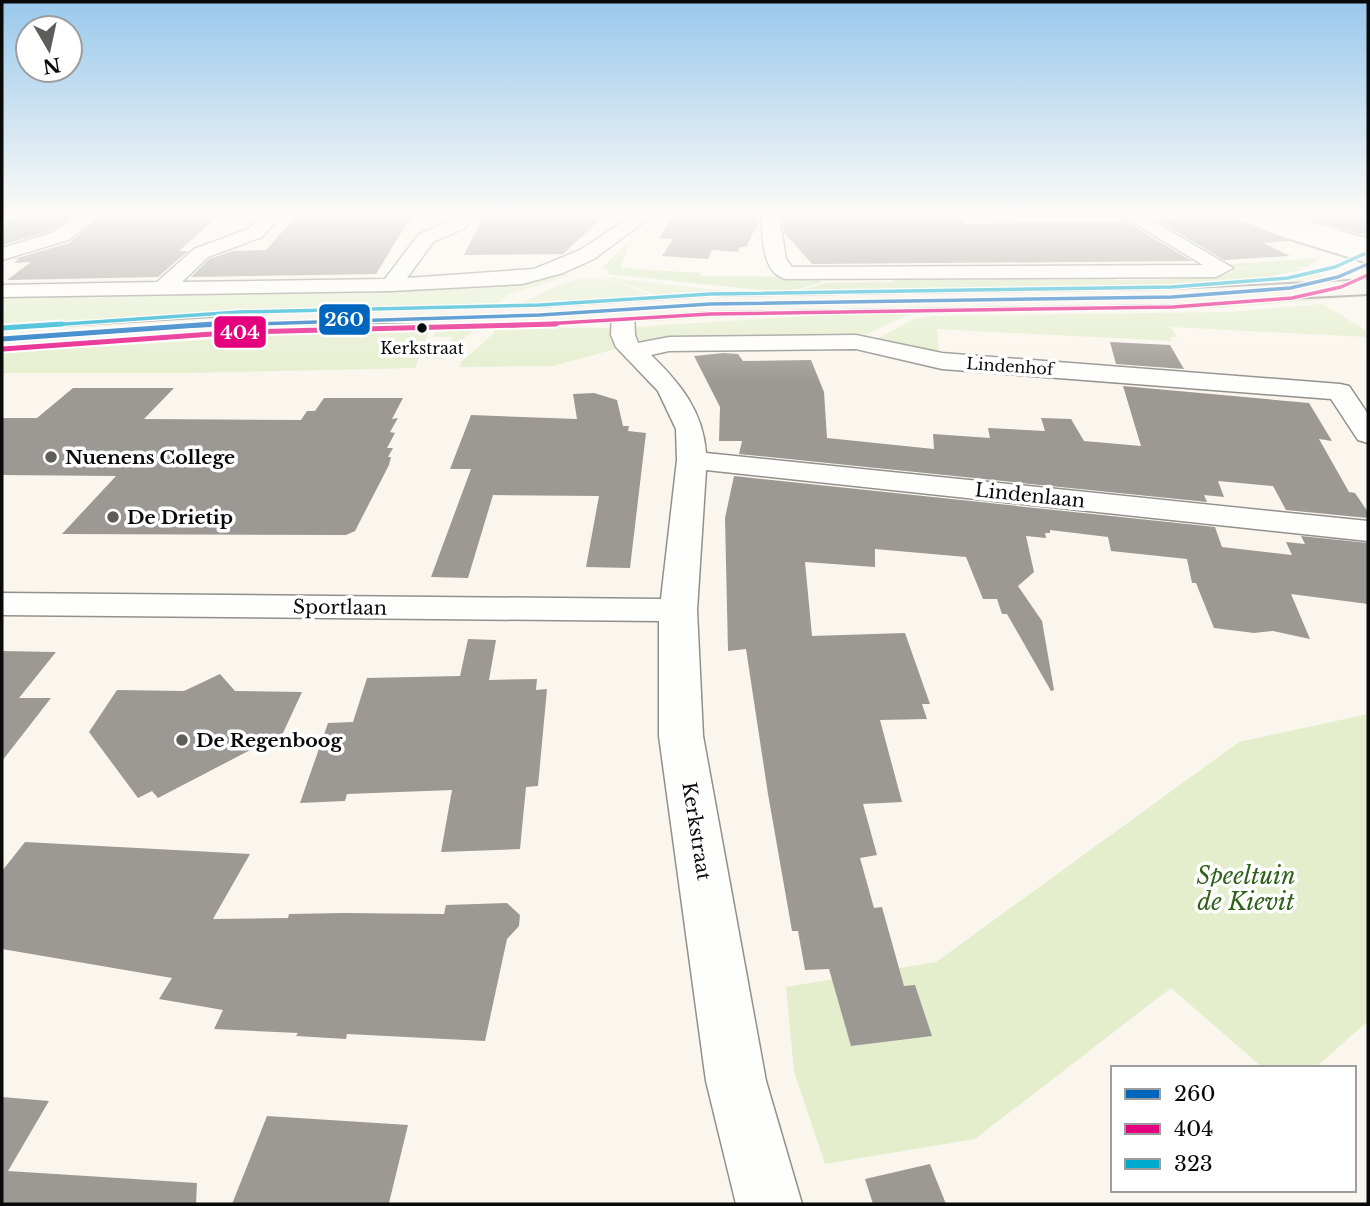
<svg xmlns="http://www.w3.org/2000/svg" width="1370" height="1206" font-family="'Libre Baskerville',serif">
  <rect width="100%" height="100%" fill="#faf6ed"/>
  <path fill="#e4eecd" d="M561,272L571,275L508,295L491,308C525,309 554,280 588,278C611,277 636,290 657,297L658,301L566,309L188,321L2,336V294L356,288Z
    M1315,273L1325,277L1236,290L733,298L737,292C839,299 943,293 1046,292C1129,291 1236,297 1315,273Z
    M604,277L732,292L729,295L664,297Z
    M1368,290V296L1219,308L931,312L908,315L858,338L640,344L637,343L633,327L918,309L1209,304Z
    M1323,304L1365,330L1368,337L1170,327L1177,337H1170L1172,341L937,329L939,352L875,340L914,319L931,316L1226,312Z
    M811,307H880L637,322L654,316Z
    M479,322L240,331L2,348V343L277,323Z
    M448,327H477L441,359L425,358L429,348H449L452,337H433L435,332L446,331Z
    M494,327L611,328L616,349L553,366L460,367L461,362L493,334Z
    M390,328L389,333L429,332L415,368L189,373H2V353Z
    M1368,714V1021L1315,1068H1263L1171,988L975,1139L825,1164L794,1072L786,987L936,962L1239,742Z"/>
  <path fill="#d5e6ba" d="M624,246L629,247L620,268L701,273L700,276L820,277L822,282L794,291H769L608,274L610,271L602,268Z
    M1320,258L1307,267H1231L1226,264Z
    M1291,266L1304,269L1260,279L1162,285L801,290L825,283L893,282L890,276L1109,274L1116,280L1186,279L1181,273H1232L1234,268Z"/>
  <path fill="#9c9894" d="M19,215H76L53,230L2,245V225Z
    M102,215H219L179,251H188L158,277L7,280L31,262L14,263L19,259H14L69,243Z
    M297,215H412L376,274L191,277L209,259L233,251L266,250Z
    M484,215H605L563,254L464,255Z
    M675,215H759V221L746,247H740L738,252L712,250L708,259L662,256L673,239L659,238Z
    M782,215H956L967,224L1125,221L1192,261L812,264L784,232Z
    M1232,215L1236,221L1289,241L1263,243L1290,256L1224,260L1155,219Z
    M1294,215H1368V235L1356,233Z
    M1110,342L1170,345L1184,369L1116,364Z
    M723,353L738,354L743,361L811,360L824,392L827,438L934,449L933,434L990,438L988,428L1045,431L1041,418L1071,419L1084,441L1141,446L1123,386L1309,403L1332,441L1319,439L1349,492L1355,493L1368,512V518L1286,510L1273,486L1218,481L1224,497L1204,495L1207,502L739,454L742,441H719L720,407L694,356Z
    M73,388H174L144,419L301,420L307,411H315L324,398H403L392,419L398,418L390,432L395,433L387,448H393L388,457H391L389,465L355,531L346,535L62,534L116,476L2,475V418H37Z
    M594,393L617,400L623,426H629L628,431L646,433L630,568L586,567L599,496L493,495L468,578L431,577L471,469H450L471,415L577,419L573,394Z
    M734,476L1215,527L1222,547L1292,555L1286,542L1305,544L1301,536L1368,543V604L1291,594L1310,639L1273,631L1254,633L1214,628L1196,583H1192L1187,559L1111,551L1108,537L1050,530V533H1045L1046,538L1026,536L1034,572L1018,586L1042,621L1054,690L1051,691L1007,614H1002L997,599H983L966,557L875,549V567L805,562L812,636L905,633L930,704H922L927,719L880,720L902,802L863,804L877,855L860,858L874,908L882,907L904,986L915,985L932,1036L851,1046L829,969L805,970L798,931H792L768,794L746,649L728,651L725,518Z
    M468,639L496,640L489,680L537,679L536,690L547,689L538,786L526,787L520,849L441,852L452,790L347,794L345,801L300,803L328,723L353,722L367,678L460,676Z
    M2,651L56,652L19,698H51L2,761Z
    M220,674L235,691L302,692L283,733L158,798L152,791L138,798L89,732L117,690L184,691Z
    M25,842L250,854L213,919L288,918L289,914L344,913L444,914L446,905L507,903L520,915L519,926L507,939L485,1041L347,1034L346,1039L296,1036L298,1033L214,1029L223,1010L159,999L172,978L2,949V871Z
    M2,1097L49,1101L8,1171L197,1183L196,1204H2Z
    M267,1116L408,1125L389,1203L232,1204Z
    M930,1164L946,1204H873L865,1179Z"/>
  <g fill="none" stroke-linecap="round" stroke-linejoin="round">
    <defs>
      <path id="minor" d="M80,215H100L68,240L2,260V248L54,232Z
        M263,215H282L262,237L208,257L182,282L385,279L419,234L451,220L455,215H473L465,228L433,242L407,278L534,269L580,250L633,215H653L594,259L563,273L522,284L391,291L2,297V285L157,282L194,249L248,229Z
        M761,215H779L786,259L792,267L1203,265L1121,215H1143L1233,268L1216,277L786,279C761,273 763,236 761,215Z
        M1266,215C1301,213 1333,232 1368,238V250L1331,243L1269,219Z
        M623,301L634,308L635,335L638,343L669,337L856,335L942,353L1340,384L1349,386L1368,414V443L1358,440L1331,399L942,369L856,349L669,351L651,355C680,383 703,411 706,453L1368,521V541L706,470L697,610L703,736L766,1081L802,1204H736L706,1081L659,736V621L2,615V593L661,599L677,460L676,429L658,391L616,347L611,335L612,308Z"/>
      <path id="tertiary" d="M1235,215H1260L1368,250V263L1277,235L1237,219Z"/>
      <path id="secondary" d="M1368,280V294L1172,304L710,311L576,320L567,323H355L2,346V331L355,309L539,308L710,297L1172,290Z"/>
    </defs>
    <use href="#minor" stroke="#92908c" stroke-width="3"/>
    <use href="#tertiary" stroke="#92908c" stroke-width="4"/>
    <use href="#secondary" stroke="#898783" stroke-width="4"/>
    <use href="#minor" fill="#fefefc" fill-rule="evenodd"/>
    <use href="#tertiary" fill="#fefefc" fill-rule="evenodd"/>
    <use href="#secondary" fill="#f4f2e7" fill-rule="evenodd"/>
    <defs>
      <path id="bus-1-far1" d="M188,326L540,315L710,304L1172,297L1290,288L1338,277L1368,264"/>
      <path id="bus-1" d="M2,339L213,324"/>
      <path id="bus-2-far1" d="M510,326L710,314L1173,307L1292,298L1341,287L1368,275"/>
      <path id="bus-2" d="M3,349L240,332L556,324"/>
      <path id="bus-3-far1" d="M36,326L239,312L540,305L710,294L1172,287L1288,278L1335,267L1364,254"/>
      <path id="bus-3" d="M2,328L62,324"/>
    </defs>
    <use href="#bus-1-far1" stroke="#fff" stroke-width="6"/>
    <use href="#bus-1" stroke="#fff" stroke-width="9"/>
    <use href="#bus-2-far1" stroke="#fff" stroke-width="6"/>
    <use href="#bus-2" stroke="#fff" stroke-width="9"/>
    <use href="#bus-3-far1" stroke="#fff" stroke-width="6"/>
    <use href="#bus-3" stroke="#fff" stroke-width="9"/>
    <use href="#bus-1-far1" stroke="#0065bd" stroke-width="3.5"/>
    <use href="#bus-1" stroke="#0065bd" stroke-width="5"/>
    <use href="#bus-2-far1" stroke="#e5007d" stroke-width="3.5"/>
    <use href="#bus-2" stroke="#e5007d" stroke-width="5"/>
    <use href="#bus-3-far1" stroke="#00a9ce" stroke-width="3.5"/>
    <use href="#bus-3" stroke="#00a9ce" stroke-width="5"/>
  </g>
  <linearGradient id="sky" x2="0" y2="1"><stop stop-color="#99c8ec"/><stop offset="0.56" stop-color="#fdfbf7"/><stop offset="1" stop-color="#fdfbf7" stop-opacity="0"/></linearGradient>
  <rect width="1370" height="384" fill="url(#sky)"/>
  <circle fill="#0a0a0a" stroke="#fff" stroke-width="2.5" cx="422" cy="328" r="6"/>
  <g fill="#5e5d59" stroke="#fff" stroke-width="2.5">
    <circle cx="51" cy="457" r="7"/>
    <circle cx="113" cy="517" r="7"/>
    <circle cx="182" cy="740" r="7"/>
  </g>
  <g text-anchor="middle" stroke-width="7" stroke-linejoin="round" paint-order="stroke">
    <g font-size="16" fill="#0a0a0a" stroke="#fff">
      <text x="422" y="354">Kerkstraat</text>
    </g>
    <g font-size="16" fill="#0a0a0a" stroke="#fff">
      <text transform="translate(1010 366) rotate(4)" y="6">Lindenhof</text>
    </g>
    <g font-size="19" font-weight="bold" fill="#0a0a0a" stroke="#fff" text-anchor="start">
      <text x="65" y="464">Nuenens College</text>
      <text x="127" y="524">De Drietip</text>
      <text x="196" y="747">De Regenboog</text>
    </g>
    <g font-size="19" fill="#0a0a0a" stroke="#fff">
      <text transform="translate(1030 495) rotate(6)" y="7">Lindenlaan</text>
      <text transform="translate(340 607) rotate(1)" y="7">Sportlaan</text>
      <text transform="translate(697 831) rotate(81)" y="7">Kerkstraat</text>
    </g>
    <g font-size="23" font-style="italic" fill="#2f611b" stroke="#fff">
      <text x="1246" y="884">Speeltuin<tspan x="1246" dy="26">de Kievit</tspan></text>
    </g>
  </g>
  <g stroke="#fff" stroke-width="2.5">
    <rect x="318" y="303" width="53" height="33" rx="7" fill="#0065bd"/>
    <rect x="213" y="315" width="54" height="34" rx="7" fill="#e5007d"/>
  </g>
  <g font-size="19" text-anchor="middle" font-weight="bold" fill="#fff">
    <text x="344" y="326">260</text>
    <text x="240" y="339">404</text>
  </g>
  <rect width="1370" height="1206" fill="none" stroke="#0a0a0a" stroke-width="7"/>
  <rect x="1111" y="1066" width="245" height="126" fill="#ffffff" stroke="#9d9d9d" stroke-width="2"/>
  <rect x="1125" y="1089" width="35" height="10" fill="#0065bd" stroke="#9d9d9d" stroke-width="2"/>
  <text x="1174" y="1101" font-size="21" fill="#0a0a0a">260</text>
  <rect x="1125" y="1124" width="35" height="10" fill="#e5007d" stroke="#9d9d9d" stroke-width="2"/>
  <text x="1174" y="1136" font-size="21" fill="#0a0a0a">404</text>
  <rect x="1125" y="1159" width="35" height="10" fill="#00a9ce" stroke="#9d9d9d" stroke-width="2"/>
  <text x="1174" y="1171" font-size="21" fill="#0a0a0a">323</text>
  <g transform="translate(49 49) rotate(171)"><circle r="33" fill="#ffffff" stroke="#9d9d9d" stroke-width="2"/>
  <path d="M0-5L12 26L0 18L-12 26Z" fill="#5e5d59"/>
  <text y="-10" font-size="19" font-weight="bold" text-anchor="middle" fill="#0a0a0a">N</text>
  </g>
</svg>
